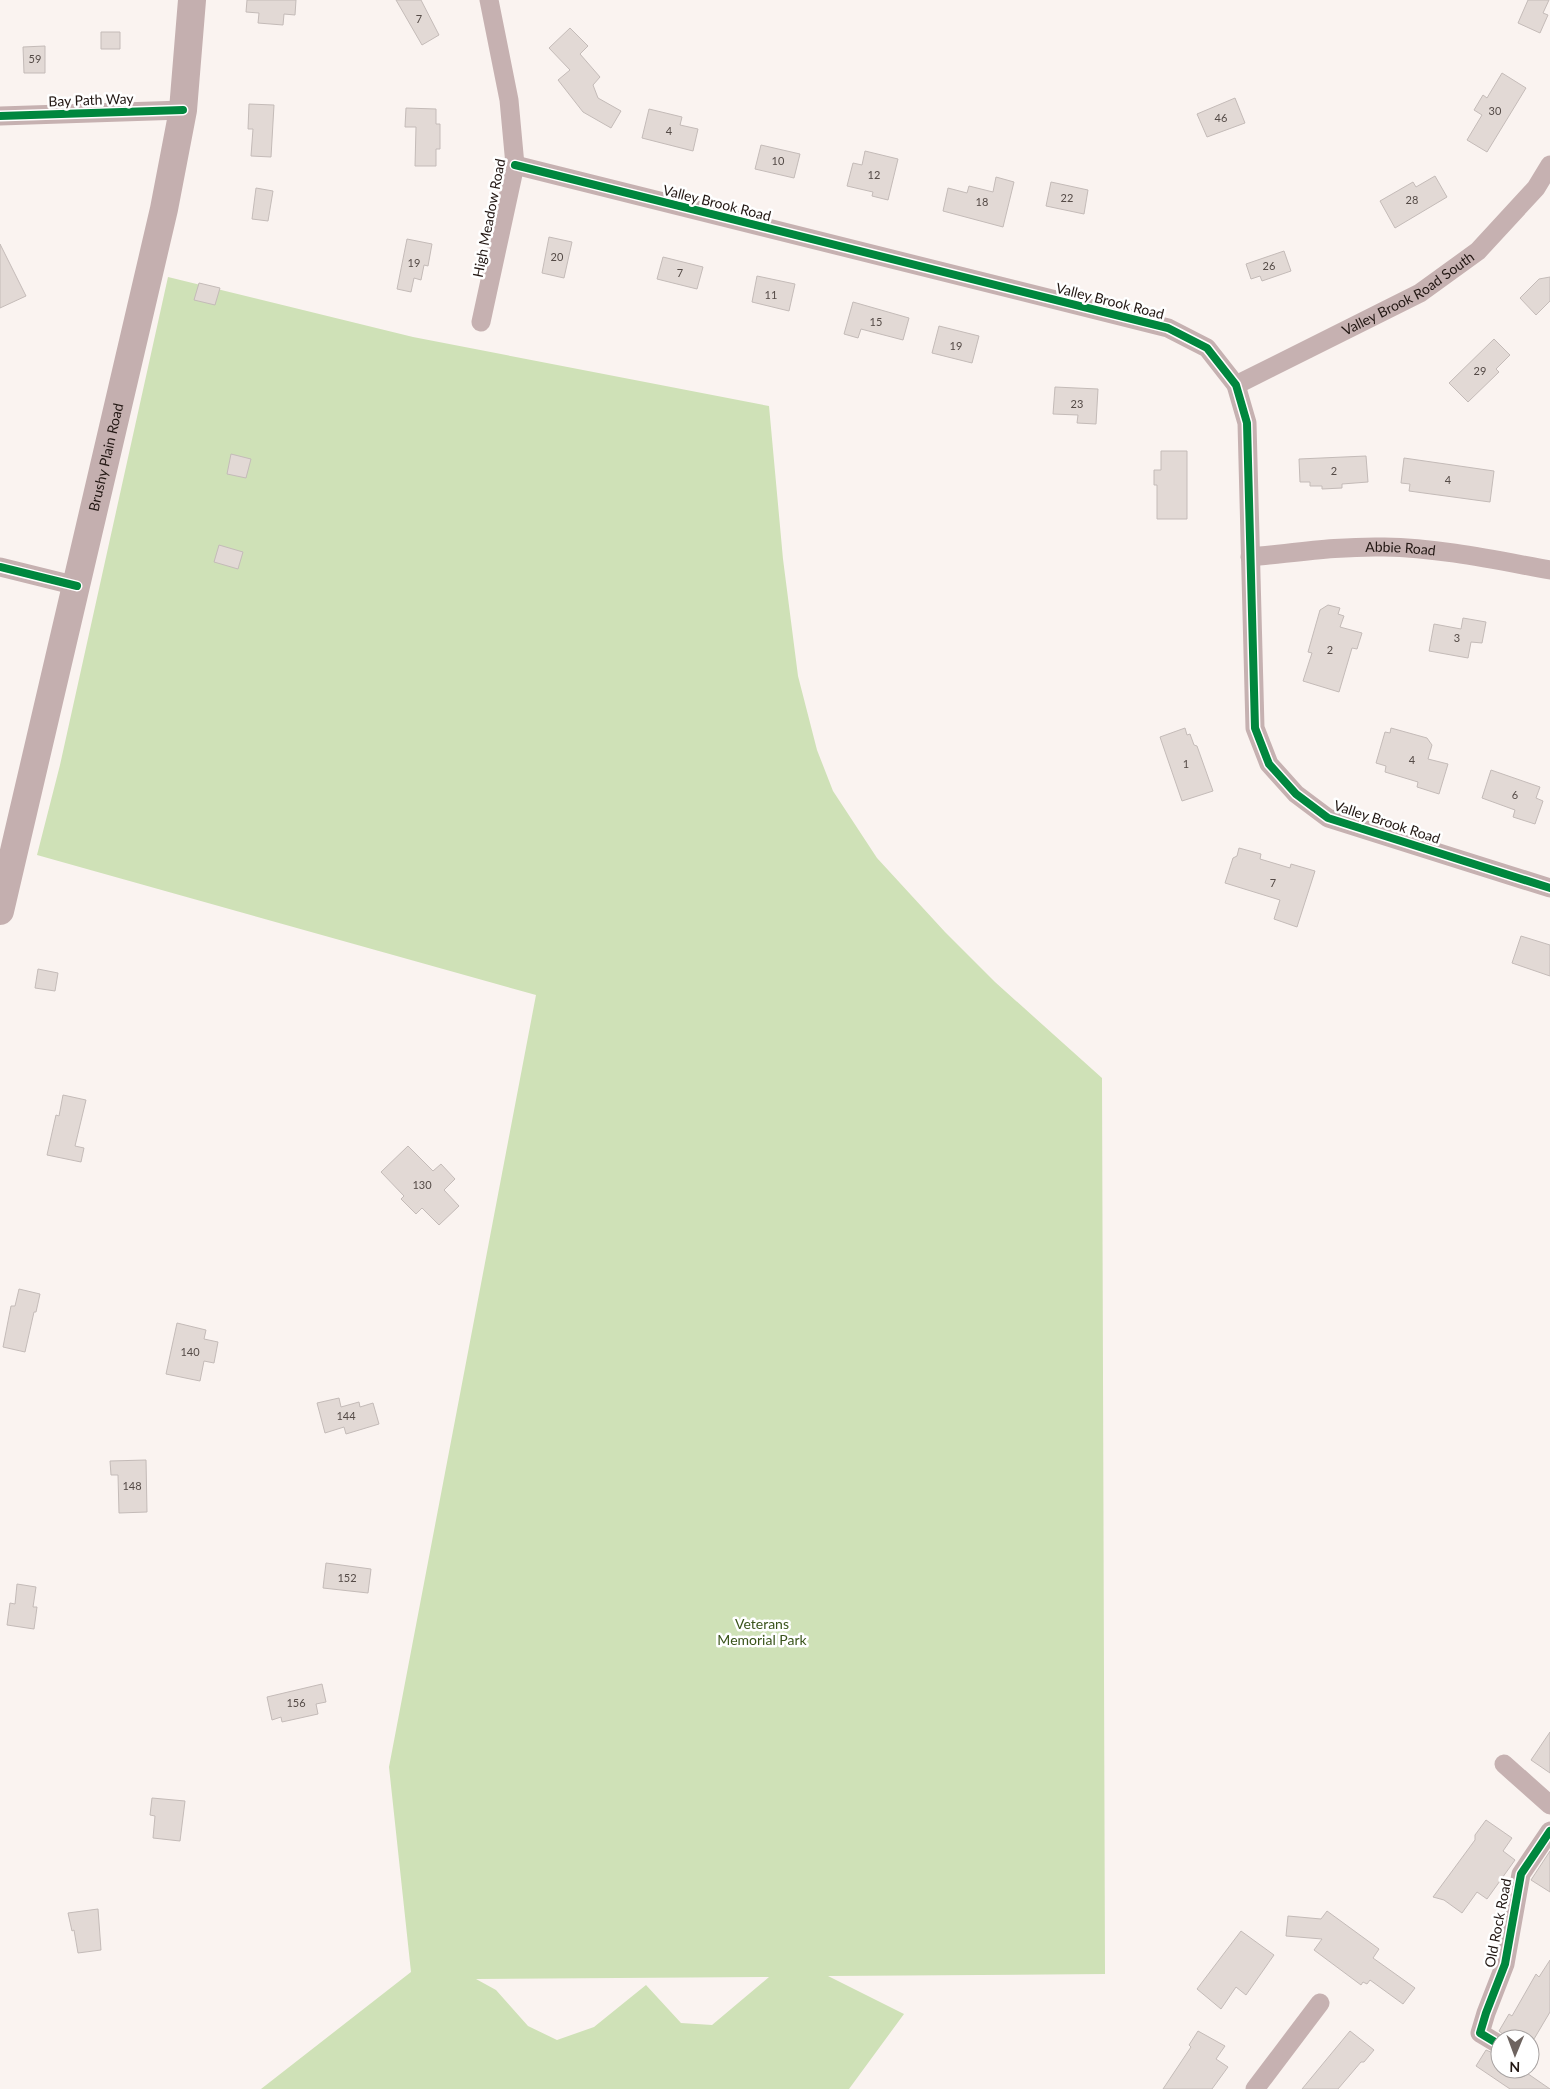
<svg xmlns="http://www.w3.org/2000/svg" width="1550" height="2089" font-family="Lato,sans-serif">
  <rect width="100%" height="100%" fill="#faf3f0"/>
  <path fill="#cfe1b7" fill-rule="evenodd" d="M168,277L413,337L769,406L783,559L798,676L817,750L833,791L877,858L945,932L995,982L1102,1078L1105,1974L828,1976L904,2014L849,2089H261L411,1972L389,1767L536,995L37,855L60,765ZM769,1977L712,2025L681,2023L646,1985L594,2027L557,2040L528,2026L496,1990L476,1979Z"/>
  <path fill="#e2d9d5" stroke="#c4bbb8" d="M247,0H296L295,15L284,14L283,25L258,23L259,13L246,12Z
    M396,0H421L439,35L422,45Z
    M1528,0H1549L1543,13L1548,15L1540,33L1518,23Z
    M570,28L588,46L580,54L600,77L593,85L598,98L621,111L611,128L583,112L558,80L570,70L549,48Z
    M101,32H120V49H101Z
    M45,46V73H24L23,47Z
    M1502,73L1526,88L1487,152L1467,140L1482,115L1474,110L1483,95L1487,98Z
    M1235,98L1245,123L1207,137L1197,114Z
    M249,104L274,105L271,157L251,156L253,129H248Z
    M406,108L436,109V124H440V149H436V166H415L416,127H405Z
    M649,109L682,117L680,125L698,129L693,151L642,138Z
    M761,145L800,154L794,178L755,169Z
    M865,151L898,159L888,200L872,196L873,192L847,186L853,163L862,165Z
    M1435,176L1447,197L1395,228L1380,201L1413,182L1416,187Z
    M996,177L1014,182L1003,227L943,211L948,188L967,193L969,186L993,192Z
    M1051,182L1088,190L1084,214L1046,206Z
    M256,188L273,191L268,221L252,219Z
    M549,237L572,242L564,278L542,273Z
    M407,239L432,244L428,266L424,265L421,280L414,278L411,292L397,289Z
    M0,244L26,296L0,308Z
    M1284,251L1291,271L1262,281L1260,276L1251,279L1246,264Z
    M663,257L703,267L697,289L657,279Z
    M757,276L795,284L789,311L752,302Z
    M1550,277V301L1536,315L1520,298L1539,279Z
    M199,283L220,288L215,305L194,300Z
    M853,302L909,318L903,340L861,329L858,338L844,334Z
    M939,326L979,336L972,363L932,353Z
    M1494,339L1510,355L1496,369L1499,372L1468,402L1449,383Z
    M1055,387L1098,389L1096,424L1077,423L1078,415L1053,414Z
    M1161,451H1187V519H1157V485H1154V470H1161Z
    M231,454L251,459L246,478L227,474Z
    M1366,456L1368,482L1342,484V488L1322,489V486H1310V482H1300L1299,459Z
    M1404,458L1494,471L1490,502L1409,491L1410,484L1401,483Z
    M219,545L243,552L238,569L214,562Z
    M1328,605L1340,608L1338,614L1344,616L1340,627L1362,633L1357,649L1352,648L1339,692L1303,681L1312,653L1308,652L1320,610Z
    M1463,618L1486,622L1482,643L1471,642L1468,658L1429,651L1434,624L1461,629Z
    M1185,728L1187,735L1190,734L1194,745L1197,746L1213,791L1182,801L1160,737Z
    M1391,728L1427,738L1432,745L1428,759L1448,764L1439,794L1417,787L1418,782L1385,772L1386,766L1376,763L1385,732L1390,733Z
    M1491,770L1540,787L1536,798L1543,801L1535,824L1513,817L1515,810L1482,798Z
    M1239,848L1261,854L1260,859L1290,868L1291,864L1315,871L1297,927L1274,919L1280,900L1225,883L1233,858L1237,856Z
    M1521,936L1550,945V976L1512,963Z
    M38,969L58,973L55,991L35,988Z
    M63,1095L86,1100L75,1146L84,1148L81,1162L47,1155L56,1115L59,1116Z
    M408,1146L433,1171L441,1164L455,1179L444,1190L459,1206L439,1225L422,1208L416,1214L401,1199L404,1196L381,1172Z
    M19,1289L40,1294L36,1312H34L25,1352L3,1347L11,1306H15Z
    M177,1323L206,1330L204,1339L218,1342L214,1363L204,1361L200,1381L166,1374Z
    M339,1398L341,1407L359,1402L360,1407L373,1403L379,1424L346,1434L344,1427L325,1433L317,1403Z
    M146,1460L147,1512L119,1513L118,1475H111L110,1461Z
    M326,1563L371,1569L368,1593L323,1588Z
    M17,1584L36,1587L33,1607H37L34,1629L7,1625L10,1603L15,1604Z
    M322,1684L326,1702L316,1704L318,1714L282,1722L281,1717L272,1720L267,1697Z
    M1550,1732V1773L1531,1760Z
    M152,1798L185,1801L180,1841L153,1838L155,1816L150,1815Z
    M1486,1820L1512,1838L1503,1851L1515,1860L1487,1899L1477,1892L1462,1913L1444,1900L1433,1897L1475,1840V1835Z
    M1550,1851V1892L1531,1880Z
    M98,1909L101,1950L78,1953L74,1930L72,1931L68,1913Z
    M1327,1911L1379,1949L1373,1958L1415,1988L1403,2004L1370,1980L1367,1984L1363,1982L1361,1985L1314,1950L1322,1939L1286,1936L1288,1916L1321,1919Z
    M1241,1931L1274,1955L1246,1995L1236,1987L1221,2009L1197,1989Z
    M1550,1960V2012L1534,2039H1509L1499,2031L1509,2014L1512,2016L1536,1974L1539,1977Z
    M1198,2031L1225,2046L1216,2059L1228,2067L1212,2089H1163L1191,2047L1189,2045Z
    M1350,2031L1374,2050L1364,2062H1361L1338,2089H1302Z
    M1486,2050L1500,2056V2069H1521L1550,2089H1510L1476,2066Z"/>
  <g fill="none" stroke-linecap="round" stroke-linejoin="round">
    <g stroke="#c6b1b1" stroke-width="19">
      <path d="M0,116L183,110"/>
      <path d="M515,165L1168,328L1207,348L1236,385L1247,423L1255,728L1269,764L1296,794L1328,818L1550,888"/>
      <path d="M481,322L515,165L509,100L489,0"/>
      <path id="s1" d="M1236,385L1420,293L1478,251L1536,188L1550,165"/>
      <path id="s2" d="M1250,557C1294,553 1339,546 1384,547C1440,548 1495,560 1550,570"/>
      <path d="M0,567L77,586"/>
      <path d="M1504,1764L1550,1805"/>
      <path d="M1500,2045L1480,2033L1486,2013L1505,1964L1521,1874L1550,1831"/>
      <path d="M1255,2089L1320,2003"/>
    </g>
    <path stroke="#c4afaf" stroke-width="28" id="s3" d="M0,911L164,209L183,110L192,0"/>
    <defs>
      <path id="cycleway" d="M0,116L183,110
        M515,165L1168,328L1207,348L1236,385L1247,423L1255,728L1269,764L1296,794L1328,818L1550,888
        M0,567L77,586
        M1500,2045L1480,2033L1486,2013L1505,1964L1521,1874L1550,1831"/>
    </defs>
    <use href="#cycleway" stroke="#fff" stroke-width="11"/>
    <use href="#cycleway" stroke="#00873e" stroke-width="8"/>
  </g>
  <g text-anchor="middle" stroke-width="5" stroke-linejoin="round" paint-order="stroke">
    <g font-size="11" fill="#544a46">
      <text x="419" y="23">7</text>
      <text x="35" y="63">59</text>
      <text x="1495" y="115">30</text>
      <text x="1221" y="122">46</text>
      <text x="669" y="135">4</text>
      <text x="778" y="165">10</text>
      <text x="874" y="179">12</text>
      <text x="1067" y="202">22</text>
      <text x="1412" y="204">28</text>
      <text x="982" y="206">18</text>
      <text x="557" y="261">20</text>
      <text x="414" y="267">19</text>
      <text x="1269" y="270">26</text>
      <text x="680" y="277">7</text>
      <text x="771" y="299">11</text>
      <text x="876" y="326">15</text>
      <text x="956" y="350">19</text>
      <text x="1480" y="375">29</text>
      <text x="1077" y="408">23</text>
      <text x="1334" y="475">2</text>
      <text x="1448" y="484">4</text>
      <text x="1457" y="642">3</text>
      <text x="1330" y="654">2</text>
      <text x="1412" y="764">4</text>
      <text x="1186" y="768">1</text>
      <text x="1515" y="799">6</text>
      <text x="1273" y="887">7</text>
      <text x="422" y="1189">130</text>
      <text x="190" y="1356">140</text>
      <text x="346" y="1420">144</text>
      <text x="132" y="1490">148</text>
      <text x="347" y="1582">152</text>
      <text x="296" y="1707">156</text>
    </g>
    <g font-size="14" fill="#221713" stroke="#fff">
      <text transform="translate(91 100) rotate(-2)" y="5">Bay Path Way</text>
      <text transform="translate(717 203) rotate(14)" y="5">Valley Brook Road</text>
      <text transform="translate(489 218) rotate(-79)" y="5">High Meadow Road</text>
      <text dy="5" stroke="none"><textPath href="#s1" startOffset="195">Valley Brook Road South</textPath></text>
      <text transform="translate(1110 301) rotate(14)" y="5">Valley Brook Road</text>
      <text dy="5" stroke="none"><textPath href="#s3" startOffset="466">Brushy Plain Road</textPath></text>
      <text dy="5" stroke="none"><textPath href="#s2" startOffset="151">Abbie Road</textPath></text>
      <text transform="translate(1387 822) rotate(18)" y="5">Valley Brook Road</text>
      <text transform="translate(1498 1923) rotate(-79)" y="5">Old Rock Road</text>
    </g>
    <g font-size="14" fill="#39531a" stroke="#fff">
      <text x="762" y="1629">Veterans<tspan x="762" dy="16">Memorial Park</tspan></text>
    </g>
  </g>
  <g transform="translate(1515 2054) rotate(181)"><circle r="24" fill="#ffffff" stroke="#a7a2a1"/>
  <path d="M0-4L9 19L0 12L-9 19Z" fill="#6e6460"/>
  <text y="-8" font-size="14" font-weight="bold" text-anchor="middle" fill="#221713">N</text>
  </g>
</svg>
